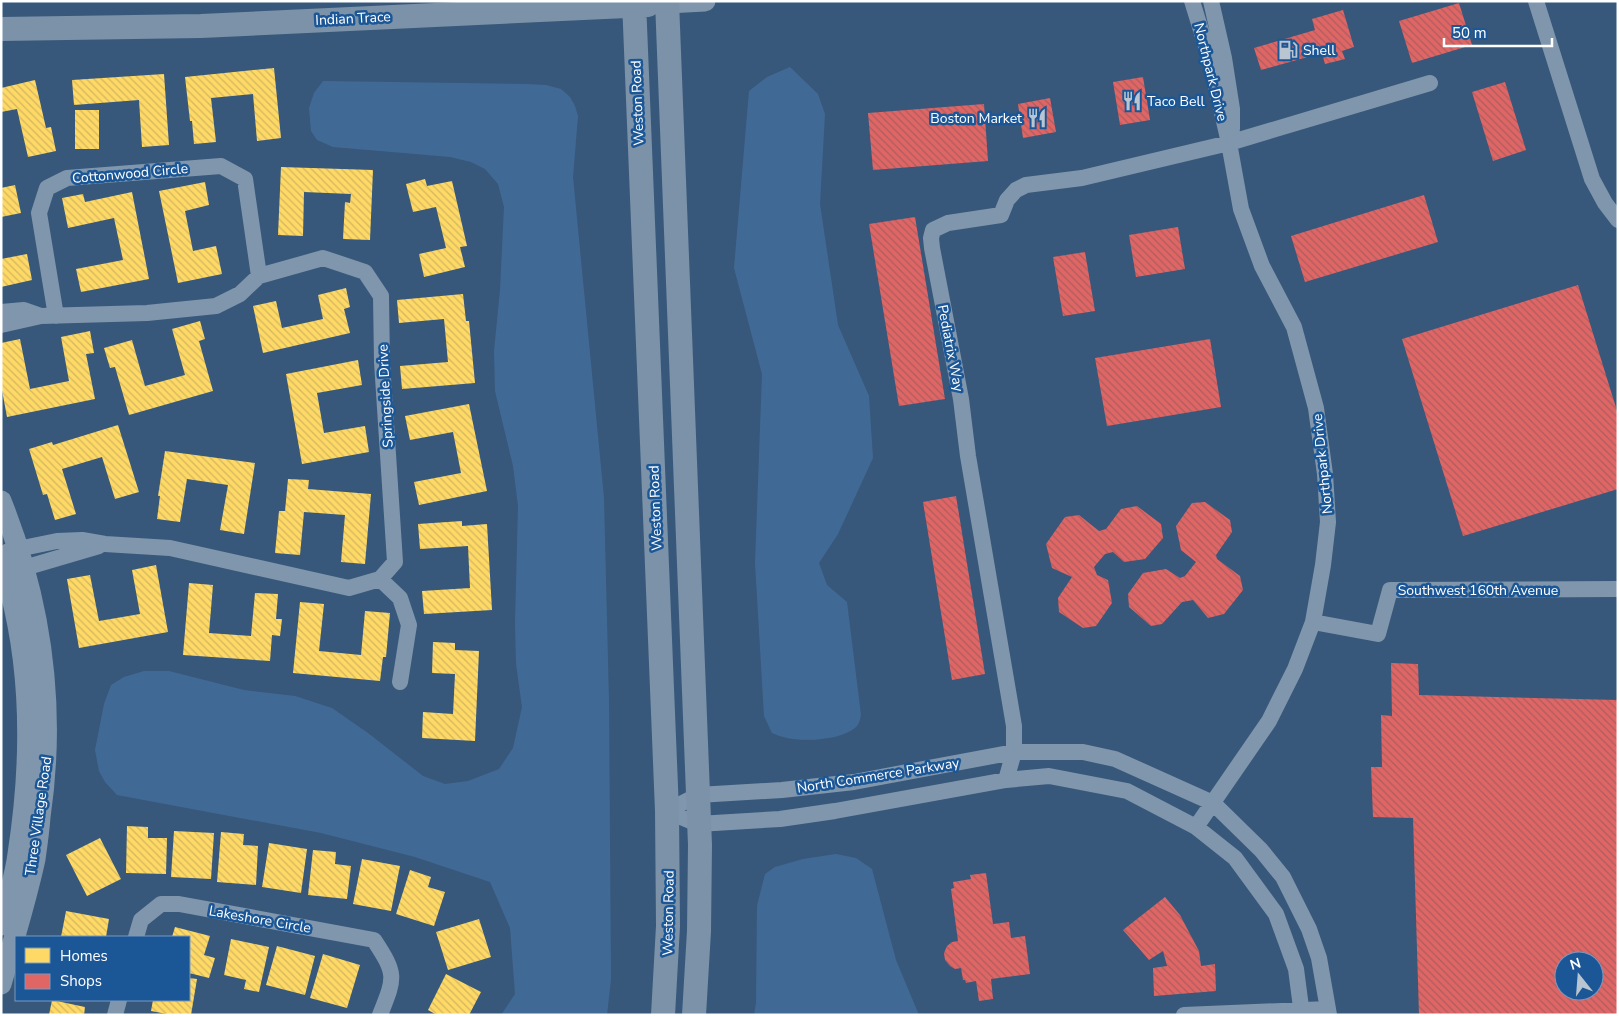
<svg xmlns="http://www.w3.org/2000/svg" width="1619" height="1016" font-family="'Nunito Sans',sans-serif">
  <defs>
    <pattern id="homes-back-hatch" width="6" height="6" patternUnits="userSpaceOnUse" patternTransform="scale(1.25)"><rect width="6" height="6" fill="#ffd966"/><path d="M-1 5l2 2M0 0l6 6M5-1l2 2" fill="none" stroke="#d2b660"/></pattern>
    <pattern id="shops-back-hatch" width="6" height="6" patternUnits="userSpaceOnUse" patternTransform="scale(1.25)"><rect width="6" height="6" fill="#e06666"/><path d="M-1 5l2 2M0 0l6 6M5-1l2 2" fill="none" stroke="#ac5d5d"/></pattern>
  </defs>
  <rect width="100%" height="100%" fill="#37587a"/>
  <path fill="#406a95" d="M790,67L818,94L825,114L820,204L838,325L869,396L873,458L838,534L819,563L827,585L847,602L861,715C860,719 860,722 857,726C844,740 805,742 787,738C782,737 777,735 772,733L764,716L755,563L762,374L734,268L749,91L767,77Z
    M323,81L526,84L546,85L561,89L570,97L575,106L578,116L573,177L604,498L609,702L611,979L607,1015H501L515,994L510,928L490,882L415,857L321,833L117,795L105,782L99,771L95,750L104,704L111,685L124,677L144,671H169L244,690L295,696L332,708L368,733L423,776L445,784L468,781L499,769L513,748L522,707L516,664L515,623L518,506L513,466L495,391L494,351L500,290L504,207L498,184L485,169L471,162L450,157L333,147L317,140L311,131L309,108L314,93Z
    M836,854L856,858L872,869L896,960L919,1015H754L756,1003L757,906L765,874L775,867L803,859Z"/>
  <path fill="url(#homes-back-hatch)" d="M274,68L281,138L257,141L253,94L211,98L216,142L194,144L192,121H190L185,77Z
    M164,74L169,145L142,147L139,100L74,105L72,80Z
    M35,80L46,128L51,127L56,151L28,157L17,109L1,112V88Z
    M75,110H99V149H75Z
    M281,167L373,170L370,240L343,239L345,202L350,203L351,194L304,192L303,236L278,235Z
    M425,179L427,186L452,181L467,246L460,247L465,267L424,277L419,254L446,248L436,207L413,212L406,184Z
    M205,182L209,205L185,211L193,251L216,246L222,274L178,283L159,191Z
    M15,185L21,213L1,217V188Z
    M132,192L149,279L81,292L76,269L123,260L114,218L68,228L62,198L83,194L85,202Z
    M27,254L32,280L1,287V259Z
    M346,288L350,307L344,309L350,333L263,353L253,306L276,301L282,328L323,319L318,295Z
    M463,294L466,321H469L475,383L402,389L400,366L448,362L444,319L399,323L397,300Z
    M200,321L205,339L199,341L213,391L129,415L115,367L110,368L104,348L132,340L145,386L185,375L172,329Z
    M90,331L94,353L86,354L95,399L7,417L1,385V343L20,339L30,389L69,381L61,337Z
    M358,360L362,385L317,393L324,433L365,426L369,452L302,464L286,374Z
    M469,404L487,491L419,505L414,482L461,473L453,432L410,440L405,416Z
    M118,425L139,492L115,499L102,457L62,469L76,514L55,520L47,494L43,495L29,449L52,442L53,445Z
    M165,451L255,463L244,534L220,530L228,485L187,479L180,522L157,519L160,496H158Z
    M288,479L309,480L308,489L371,494L365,564L341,562L345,515L304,512L300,555L275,553L279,511H285Z
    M462,521V526L487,524L492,610L424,614L422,591L470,588L468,546L420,549L418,524Z
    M156,565L168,632L79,648L67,579L90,575L99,621L140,614L132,570Z
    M189,583L213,585L209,633L251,636L255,593L278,594L276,619H282L280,636L272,635L270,661L183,655Z
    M300,602L324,604L319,651L361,655L365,611L390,613L386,657H383L380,681L293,673Z
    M433,642L455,643V650L479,651L475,741L422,738L423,712L453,714L455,674L432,673Z
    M127,826L148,827V838H167L166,874L126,873Z
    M174,831L214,833L211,879L171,877Z
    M221,832L244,834L243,845L258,846L256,885L217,882Z
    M100,838L121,879L87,896L66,855Z
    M269,843L307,849L301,893L262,887Z
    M313,850L336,852L335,864L351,866L347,899L308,895Z
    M362,859L400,866L391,911L353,904Z
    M410,870L431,877L428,887L445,892L434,926L396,914Z
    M66,911L109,919L106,937H61Z
    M479,919L491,957L448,970L436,932Z
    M175,927L210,936L204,955L215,958L209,978L189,973V937H172Z
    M231,939L269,947L259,992L244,989L246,980L224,975Z
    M277,946L315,956L305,995L266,985Z
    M323,954L360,965L347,1008L310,998Z
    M446,974L481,992L469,1015H437L428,1010Z
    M189,978L197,979L191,1015H172L151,1011L153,1000H189Z
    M52,1000L85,1007L84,1015H49Z"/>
  <path fill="url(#shops-back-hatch)" fill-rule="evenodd" d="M1459,3L1472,45L1412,63L1399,21Z
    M1343,10L1354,47L1342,51L1345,59L1325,64L1322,53L1261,70L1254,48L1315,30L1312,19Z
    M1143,77L1150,120L1120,125L1113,82Z
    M1505,82L1526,150L1493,161L1472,92Z
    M1050,98L1056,132L1023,138L1018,104Z
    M984,104L988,161L873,170L868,113Z
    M1424,195L1438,242L1305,282L1291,236Z
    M915,217L945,399L899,406L869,224Z
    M1178,227L1185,269L1136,277L1129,235Z
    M1085,252L1095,311L1063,316L1053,257Z
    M1578,285L1618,414V489L1463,536L1402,339Z
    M1210,339L1221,407L1107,426L1095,358Z
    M956,496L985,674L952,680L923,502Z
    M1205,502L1230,520L1232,532L1216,555L1217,559L1240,576L1243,590L1224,614L1208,618L1193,600L1182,602L1162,624L1151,626L1129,607L1128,594L1143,573L1166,569L1180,578L1185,576L1196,562L1181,550L1176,526L1192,503Z
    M1137,506L1161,524L1163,538L1145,559L1124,562L1113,552L1105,554L1094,567L1097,575L1108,580L1112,603L1096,626L1083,628L1059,612L1058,598L1072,577L1052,568L1046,544L1065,517L1079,515L1099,531L1106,529L1121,509Z
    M1391,663L1418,664L1419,695L1618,700V1015H1419L1413,818L1373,817L1371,767H1382L1381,715L1392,716ZM1564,961H1594V991H1564Z
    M986,873L993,924L1009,922L1011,938L1025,936L1030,974L991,979L993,999L979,1001L976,981L966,983L965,980H963L961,968L955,969L950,966L945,960L944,953L947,946L952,942L958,941L951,889L954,888L953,882L971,879L970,875Z
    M1165,897L1180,915L1190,934L1199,951L1201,966L1215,964L1216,991L1154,996L1153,968L1167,966L1163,951L1149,960L1123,930Z"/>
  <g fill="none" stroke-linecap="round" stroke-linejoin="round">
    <path stroke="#8096ad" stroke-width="16" d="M1192,1L1209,56L1229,143L1241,209L1262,266L1294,327L1316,408L1325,474L1328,522L1323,565L1313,622L1295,669L1269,721L1196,827
      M1211,1L1224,58L1232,109V129
      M1536,1L1592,179L1605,203L1618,220
      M1,312L24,310L41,316L1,325
      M56,316L39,213L47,188L67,178L221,166L245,179L259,276
      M8,551L57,541L82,540L105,544L170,548L349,588L380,579L395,562L382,362L381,296L365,272L323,258L259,276L240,294L216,306L147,313L41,316
      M14,571L99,546
      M380,579L400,598L409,625L400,682
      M1313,622L1378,634L1390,590L1618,589
      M1006,780L1014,752V726L968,456L961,399L932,248L931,238L933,230L948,223L1001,215L1007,200L1016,190L1026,185L1082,178L1229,143L1430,83
      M667,811L698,795L782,790L854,782L1014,752H1083L1115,759L1213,803L1261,850L1283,877L1309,929L1319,958L1329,1015
      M667,811L698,824L780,819L835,811L1006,780L1049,776L1127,791L1196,827L1235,858L1276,914L1296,969L1302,1015
      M136,937L141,920L161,904H179L374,940C397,975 395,977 380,1015
      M115,1015L119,1000
      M1184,1015L1328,1009"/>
    <path stroke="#8096ad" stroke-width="21" d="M667,3L705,1
      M1,501C42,603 56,708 40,817C39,831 37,845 35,859C26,901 13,942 1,984
      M1,560C33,655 33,757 18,854C15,878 7,901 1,925"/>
    <path stroke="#7b92a9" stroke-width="24" d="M634,1L667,811L668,926L663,1015
      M667,1L700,845L699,931L694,1015
      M1,29L201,26L648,5"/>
  </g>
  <defs>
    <symbol id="fuel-bare" viewBox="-9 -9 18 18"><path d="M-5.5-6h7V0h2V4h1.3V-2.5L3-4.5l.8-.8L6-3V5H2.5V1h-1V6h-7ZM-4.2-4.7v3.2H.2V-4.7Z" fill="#b9c5d0" stroke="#1b5796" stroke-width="2.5" paint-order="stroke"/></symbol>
    <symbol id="restaurant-bare" viewBox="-9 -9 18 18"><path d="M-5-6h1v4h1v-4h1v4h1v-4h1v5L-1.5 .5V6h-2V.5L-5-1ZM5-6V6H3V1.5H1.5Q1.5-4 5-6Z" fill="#b9c5d0" stroke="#1b5796" stroke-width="2.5" paint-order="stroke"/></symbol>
  </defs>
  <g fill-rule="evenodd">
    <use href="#fuel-bare" x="1274" y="36" width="28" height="28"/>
    <use href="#restaurant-bare" x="1118" y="87" width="28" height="28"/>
    <use href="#restaurant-bare" x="1023" y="104" width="28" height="28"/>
  </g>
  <g text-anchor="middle" stroke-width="5" stroke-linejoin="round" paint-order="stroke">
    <g font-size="14" fill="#fff" stroke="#1b5796">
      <text transform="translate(353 18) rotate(-3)" y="5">Indian Trace</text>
      <text transform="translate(1211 72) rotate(76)" y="5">Northpark Drive</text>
      <text transform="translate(637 103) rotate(-92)" y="5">Weston Road</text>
      <text transform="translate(130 173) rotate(-5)" y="5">Cottonwood Circle</text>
      <text transform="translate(951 348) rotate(79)" y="5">Pediatrix Way</text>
      <text transform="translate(385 396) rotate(-93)" y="5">Springside Drive</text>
      <text transform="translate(1322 464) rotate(-96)" y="5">Northpark Drive</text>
      <text transform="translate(655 508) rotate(-92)" y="5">Weston Road</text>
      <text x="1478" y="595">Southwest 160th Avenue</text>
      <text transform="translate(878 775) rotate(-9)" y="5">North Commerce Parkway</text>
      <text transform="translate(38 816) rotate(-82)" y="5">Three Village Road</text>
      <text transform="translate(668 913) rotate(-89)" y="5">Weston Road</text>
      <text transform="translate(260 919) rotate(10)" y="5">Lakeshore Circle</text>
    </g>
    <g font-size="14" fill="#fff" stroke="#1b5796" text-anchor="start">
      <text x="1303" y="55">Shell</text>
      <text x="1147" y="106">Taco Bell</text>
      <text x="1022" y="123" text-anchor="end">Boston Market</text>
    </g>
  </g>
  <rect width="1619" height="1016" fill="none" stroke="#ffffff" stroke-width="5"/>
  <rect x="15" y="936" width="175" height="65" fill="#1b5796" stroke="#769ac0"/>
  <rect x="25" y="948" width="25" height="15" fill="#ffd966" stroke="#769ac0"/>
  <text x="60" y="961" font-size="15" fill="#ffffff">Homes</text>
  <rect x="25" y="974" width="25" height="15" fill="#e06666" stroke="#769ac0"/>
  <text x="60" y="986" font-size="15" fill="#ffffff">Shops</text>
  <g transform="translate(1579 976) rotate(343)"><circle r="24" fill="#1b5796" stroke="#769ac0"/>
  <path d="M0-4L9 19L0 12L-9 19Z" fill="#b9c5d0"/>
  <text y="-8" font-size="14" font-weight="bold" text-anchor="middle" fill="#ffffff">N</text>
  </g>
  <path d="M1444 38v8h108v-8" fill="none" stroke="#ffffff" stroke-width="2.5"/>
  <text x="1452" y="38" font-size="15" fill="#ffffff" stroke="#1b5796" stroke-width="4" paint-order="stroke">50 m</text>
</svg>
